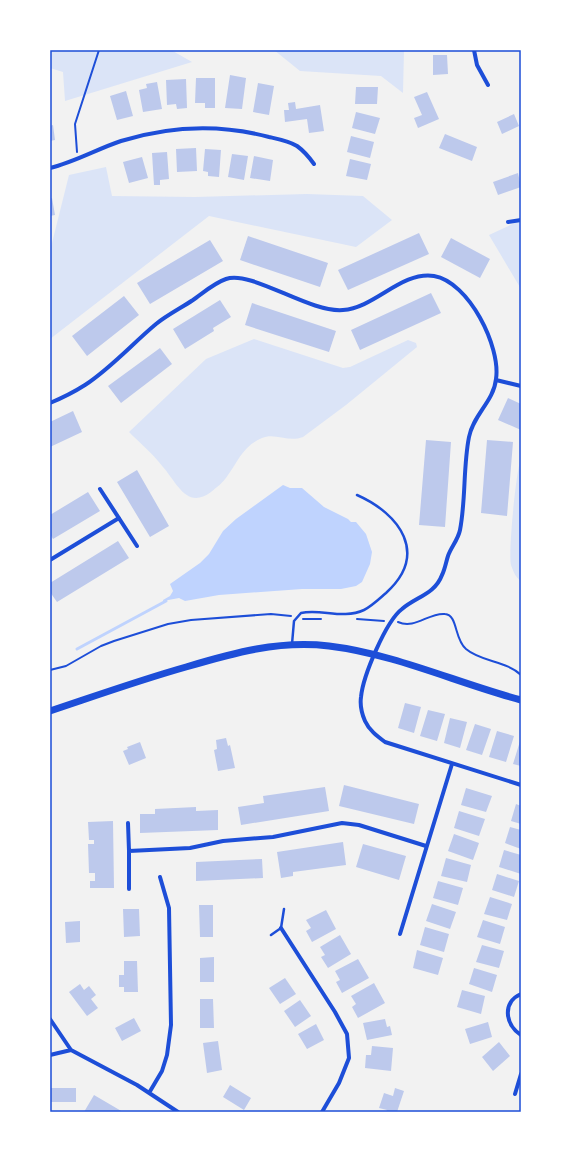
<svg xmlns="http://www.w3.org/2000/svg" width="571" height="1162" font-family="'Public Sans',sans-serif">
  <rect width="100%" height="100%" fill="#f2f2f2"/>
  <path fill="#dbe4f7" d="M50,50H171L192,62L65,101L63,72L50,68Z
    M274,50H404L403,93L381,76L300,71Z
    M106,167L112,196L195,197L307,194L363,196L392,220L356,247L209,216L50,339V251L69,175Z
    M521,220V289L489,235Z
    M254,339L343,368L350,367L408,340L416,343L417,347L346,405L303,437C288,443 275,432 262,438C243,446 239,460 228,475C223,483 217,487 211,492C187,510 177,483 163,467C153,454 140,443 129,432L206,359Z
    M521,458V581C516,578 513,571 511,565C508,553 516,471 521,458Z"/>
  <path fill="#bfd3fe" d="M283,485L290,488H302L324,507L348,519L351,522H356L366,534L372,552L370,564L362,582L356,586L341,589H302L219,595L185,601L179,598L163,601V600L170,596L173,591L170,584L200,563L209,554L223,531L236,519Z"/>
  <g fill="none" stroke-linecap="round" stroke-linejoin="round">
    <path stroke="#bfd3fe" stroke-width="3" d="M77,649L166,601"/>
  </g>
  <path fill="#bdc9ec" d="M433,55H447L448,74L433,75Z
    M230,75L246,78L242,109L225,108Z
    M196,78H215V108H205V103H195Z
    M186,79L187,108L177,109L176,104L167,105L166,80Z
    M157,82L162,109L143,112L139,90L147,88L146,84Z
    M258,83L274,86L269,115L253,112Z
    M356,87H378L377,104H355Z
    M126,91L133,116L117,120L110,96Z
    M427,92L439,119L418,128L414,118L422,115L414,97Z
    M295,102L296,109L320,105L324,131L309,133L307,119L285,122L284,110H289L288,103Z
    M356,112L380,118L375,134L352,128Z
    M514,114L519,126L502,134L497,122Z
    M53,125L55,140L50,141V126Z
    M445,134L477,147L472,161L439,148Z
    M351,136L374,142L370,158L347,152Z
    M196,148L197,171L177,172L176,149Z
    M205,149L221,150L219,177L208,176V172L203,171Z
    M167,152L169,179L160,180V185H154L152,153Z
    M232,154L248,156L244,180L228,177Z
    M254,156L273,160L270,181L250,178Z
    M142,157L148,178L129,183L123,162Z
    M350,159L371,164L367,180L346,176Z
    M518,173L521,187L498,195L493,182Z
    M52,198L55,215L50,216V199Z
    M419,233L429,254L348,290L338,270Z
    M248,236L328,263L320,287L240,260Z
    M451,238L490,259L480,278L441,257Z
    M210,240L223,261L150,304L137,283Z
    M431,293L441,313L360,350L351,330Z
    M124,296L139,315L87,356L72,336Z
    M220,300L231,317L213,328L214,331L185,349L173,329Z
    M252,303L336,331L329,352L245,325Z
    M160,348L172,364L121,403L108,386Z
    M508,398L521,404V430L498,420Z
    M73,411L82,432L50,447V422Z
    M426,440L451,442L445,527L419,525Z
    M487,440L513,442L507,516L481,513Z
    M137,470L169,526L150,537L117,482Z
    M88,492L100,511L53,539L50,534V515Z
    M118,541L129,558L57,602L50,592V583Z
    M405,703L421,707L414,733L398,728Z
    M428,710L445,714L437,741L420,736Z
    M450,718L467,722L460,748L444,743Z
    M475,724L491,729L482,755L466,750Z
    M497,731L514,736L506,762L489,757Z
    M226,738L228,746L230,745L235,768L218,771L214,750L217,749L216,740Z
    M521,738V766L513,764Z
    M140,742L146,758L129,765L123,751L128,749L127,747Z
    M344,785L419,804L414,824L339,806Z
    M325,787L329,811L241,825L238,807L264,803L263,796Z
    M466,788L492,796L486,812L461,805Z
    M516,804L521,806V824L511,821Z
    M196,807V811L218,810V830L140,833V814H155V809Z
    M459,811L485,819L479,836L454,828Z
    M113,821L114,888H90V881H95V873H89L88,844H94V840H89L88,822Z
    M510,827L521,830V849L505,843Z
    M454,834L479,843L473,860L448,851Z
    M343,842L346,865L293,872V876L281,878L277,852Z
    M363,844L406,856L399,880L356,867Z
    M504,850L521,855V874L499,867Z
    M446,858L471,865L467,882L441,876Z
    M262,859L263,878L196,881V862Z
    M497,874L519,881L514,897L492,890Z
    M438,881L463,888L458,905L433,898Z
    M490,897L512,904L507,920L484,914Z
    M432,904L456,912L450,929L426,921Z
    M199,905H213V937H200Z
    M123,909H139L140,936L124,937Z
    M326,910L336,929L312,942L306,931L311,928L306,920Z
    M483,920L505,927L500,944L477,937Z
    M80,921V942L66,943L65,922Z
    M425,927L449,934L444,952L420,945Z
    M340,935L351,954L328,968L321,957L325,955L320,947Z
    M482,945L504,951L499,968L476,962Z
    M417,950L443,958L438,975L413,968Z
    M214,957V982H200V958Z
    M358,959L369,978L342,993L336,982L340,980L335,971Z
    M124,961H137L138,992H124V987H119V975H124Z
    M474,968L497,975L492,992L469,984Z
    M285,978L296,994L280,1004L269,988Z
    M374,983L385,1003L358,1018L352,1007L356,1004L351,996Z
    M80,984L84,990L89,986L96,995L91,999L98,1008L87,1016L69,992Z
    M462,990L485,996L481,1014L457,1007Z
    M200,999H213L214,1028H200Z
    M300,1000L311,1016L295,1027L284,1011Z
    M134,1018L141,1031L122,1041L115,1028Z
    M385,1019L387,1027L390,1026L392,1035L367,1040L363,1023Z
    M488,1022L492,1037L470,1044L465,1029Z
    M316,1024L324,1040L307,1049L298,1034Z
    M218,1041L222,1070L207,1073L203,1043Z
    M499,1042L510,1056L493,1071L482,1057Z
    M372,1046L393,1048L391,1071L365,1068L366,1055H371Z
    M230,1085L251,1098L244,1110L223,1097Z
    M50,1088H76V1102H50Z
    M395,1088L404,1091L397,1112H386L387,1110L379,1108L384,1093L393,1096Z
    M94,1095L123,1112H84Z"/>
  <g fill="none" stroke-linecap="round" stroke-linejoin="round">
    <path stroke="#1d4ed8" stroke-width="2" d="M77,152L75,124L99,50
      M303,619H321
      M357,619L384,621
      M398,622C415,630 429,612 445,614C458,615 454,639 466,649C481,662 507,661 521,675
      M50,670L66,666L101,646L114,641L168,624L191,620L271,614L291,616"/>
    <path stroke="#1d4ed8" stroke-width="2.5" d="M292,644L294,621L301,613C320,608 343,620 364,610C372,606 379,599 386,593C429,554 400,514 357,495
      M271,935L281,928L284,909"/>
    <path stroke="#1d4ed8" stroke-width="4" d="M474,50L477,65L488,85
      M50,168C75,162 97,149 121,141C170,126 220,124 269,137C278,139 289,141 297,146C304,151 309,157 314,164
      M508,222L521,220
      M496,380L521,386
      M50,403C62,398 74,392 85,385C111,368 132,344 156,324C167,315 181,308 193,300C203,293 214,283 226,279C252,270 309,313 343,310C375,308 401,271 434,276C469,282 501,347 496,379C494,401 473,415 469,437C463,467 466,499 460,530C458,540 451,547 448,556C446,562 445,569 442,575C435,594 416,597 402,609C386,621 363,676 361,697C360,704 362,714 365,721C369,730 377,736 385,742L521,785
      M100,489L137,546
      M50,560L119,518
      M128,823L129,851L190,848L223,841L273,837L342,823L359,825L426,846
      M129,851V889
      M281,928L335,1012L347,1034L349,1058L339,1083L322,1112
      M400,934L452,764
      M521,994C502,1002 505,1025 521,1035
      M50,1019L71,1050
      M50,1055L71,1050L137,1085L178,1112
      M149,1093L162,1071L167,1055L171,1025L169,908L160,877
      M515,1094L521,1074"/>
    <path stroke="#1d4ed8" stroke-width="7" d="M50,711C95,696 140,680 186,667C233,653 279,640 329,646C395,654 457,683 521,700"/>
  </g>
  <rect width="571" height="1162" fill="none" stroke="#ffffff" stroke-width="102"/>
  <rect x="51" y="51" width="469" height="1060" fill="none" stroke="#1d4ed8" stroke-width="1.5"/>
</svg>
